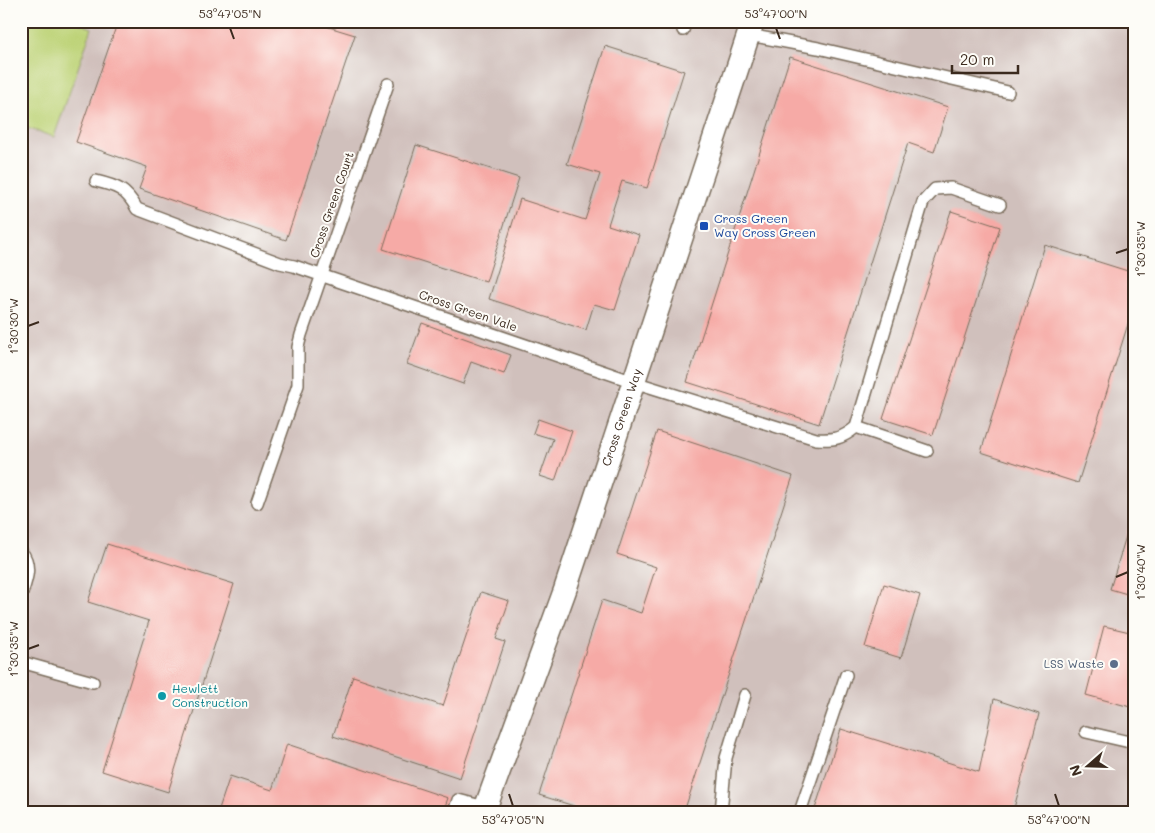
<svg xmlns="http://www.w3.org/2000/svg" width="1155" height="833" font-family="Mali,sans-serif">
  <rect width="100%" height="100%" fill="#fdfcf7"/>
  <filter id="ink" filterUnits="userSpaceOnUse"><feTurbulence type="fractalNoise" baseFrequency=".02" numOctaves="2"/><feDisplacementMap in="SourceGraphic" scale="10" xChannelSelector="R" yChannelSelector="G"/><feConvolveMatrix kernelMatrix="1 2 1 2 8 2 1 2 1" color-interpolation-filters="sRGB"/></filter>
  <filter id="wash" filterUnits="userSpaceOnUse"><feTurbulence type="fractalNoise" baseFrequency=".0096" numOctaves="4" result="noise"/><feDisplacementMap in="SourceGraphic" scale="20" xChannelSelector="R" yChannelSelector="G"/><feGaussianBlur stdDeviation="1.12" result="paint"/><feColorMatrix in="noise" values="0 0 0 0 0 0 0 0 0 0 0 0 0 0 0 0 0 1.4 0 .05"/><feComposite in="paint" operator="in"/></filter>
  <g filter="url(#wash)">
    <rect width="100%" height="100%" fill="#f0e7cd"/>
    <path fill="#d0c0bc" d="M21,21H1134V812H21Z"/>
    <path fill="#bdd377" stroke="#7c7e4a" d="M21,21H73L92,28L54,137L21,126Z"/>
    <g id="blocks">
      <path fill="#f6aaa6" d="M118,21H309L355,35L286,240L139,189L147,167L76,142Z
        M605,46L684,71L647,188L622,181L608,225L639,235L615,310L594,304L586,330L489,299L520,199L585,220L600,174L567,164Z
        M790,57L948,107L934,152L908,143L819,424L687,382Z
        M416,145L519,178L486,282L383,249Z
        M951,211L1000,227L933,435L883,419Z
        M1045,245L1134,273V305L1078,483L981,452Z
        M422,323L511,355L504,374L471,362L463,384L407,364Z
        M538,419L572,431L555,481L540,476L553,439L533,433Z
        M657,431L793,476L684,812H572L574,806L539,795L602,600L641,613L656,567L617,554Z
        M1133,513H1134V596L1110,589Z
        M107,544L234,584L168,792L102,771L149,621L88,602Z
        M884,584L920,595L901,658L865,647Z
        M481,592L509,601L496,639L505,642L460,778L333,736L353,676L443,706Z
        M1104,626L1134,633V708L1086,695Z
        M994,699L1039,714L1013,812H814L841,729L979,772Z
        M287,744L448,798L443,812H218L230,776L272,790Z"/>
    </g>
  </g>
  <g filter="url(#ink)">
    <use href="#blocks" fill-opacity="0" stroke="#7a6c5b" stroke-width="1"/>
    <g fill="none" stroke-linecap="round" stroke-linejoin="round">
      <defs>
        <path id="service" d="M683,30L686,21
          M749,35L818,48L1008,92
          M96,181C117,186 126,189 137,209L280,263L294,266L634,382L816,439C834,440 842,439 856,427L923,202L935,189L951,188L1000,205
          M856,427L927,451
          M257,503L298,385V347L301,335L388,84
          M21,551C33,566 26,581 21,596
          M21,662L93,682
          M1086,732L1134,743
          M454,812L458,800L485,807
          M721,812L726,758L745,695
          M800,812L846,675"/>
        <g id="minor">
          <path id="s1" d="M484,812L565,590L753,21"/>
        </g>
      </defs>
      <use href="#service" stroke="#7a6c5b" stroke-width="14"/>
      <use href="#minor" stroke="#7a6c5b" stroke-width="25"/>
      <use href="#service" stroke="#fff" stroke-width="11"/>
      <use href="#minor" stroke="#fff" stroke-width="22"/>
    </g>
  </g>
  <path fill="none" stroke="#3b2a1e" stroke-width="2" d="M230,28L234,39M776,28L780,39M1116,253L1128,249M28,326L39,322M1116,577L1128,572M28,649L39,645M509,794L513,806M1055,794L1059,806"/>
  <rect fill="#1a4fb4" stroke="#fdfcf7" stroke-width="2" x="699" y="221" width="10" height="10" rx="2.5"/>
  <circle fill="#5c6f8a" stroke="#fdfcf7" stroke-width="2" cx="1114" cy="664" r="5"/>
  <circle fill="#0f9aa8" stroke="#fdfcf7" stroke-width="2" cx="162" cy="696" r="5"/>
  <g text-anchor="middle" stroke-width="4" stroke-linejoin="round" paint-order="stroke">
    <g font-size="12" fill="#3b2a1e" stroke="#fdfcf7">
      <text transform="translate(332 205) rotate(-71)" y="4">Cross Green Court</text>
      <text transform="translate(468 311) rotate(19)" y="4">Cross Green Vale</text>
      <text dy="4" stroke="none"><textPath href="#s1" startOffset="418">Cross Green Way</textPath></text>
    </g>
    <g font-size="12" fill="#164399" stroke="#fdfcf7" text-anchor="start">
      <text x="714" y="223">Cross Green<tspan x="714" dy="14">Way Cross Green</tspan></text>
    </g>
    <g font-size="12" fill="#4e5e75" stroke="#fdfcf7" text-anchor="end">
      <text x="1104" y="668">LSS Waste</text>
    </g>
    <g font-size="12" fill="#0d838f" stroke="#fdfcf7" text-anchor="start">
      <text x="172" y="693">Hewlett<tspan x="172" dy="14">Construction</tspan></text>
    </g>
  </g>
  <rect width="1155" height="833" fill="none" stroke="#fdfcf7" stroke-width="55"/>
  <g transform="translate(1088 766) rotate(250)" stroke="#fdfcf7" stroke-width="4" paint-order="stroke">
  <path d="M0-4L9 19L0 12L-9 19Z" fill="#3b2a1e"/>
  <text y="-8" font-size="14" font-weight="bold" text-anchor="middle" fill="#3b2a1e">N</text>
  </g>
  <path d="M952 65v8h66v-8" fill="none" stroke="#3b2a1e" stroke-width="2.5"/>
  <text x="960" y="65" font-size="15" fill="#3b2a1e" stroke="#fdfcf7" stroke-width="4" paint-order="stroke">20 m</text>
  <rect x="28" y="28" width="1100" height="778" fill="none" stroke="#3b2a1e" stroke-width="2"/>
  <g font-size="12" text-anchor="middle" fill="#3b2a1e">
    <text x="230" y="18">53°47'05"N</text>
    <text x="776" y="18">53°47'00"N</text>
    <text transform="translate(1141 249) rotate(-90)" y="4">1°30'35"W</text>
    <text transform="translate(14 326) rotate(-90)" y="4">1°30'30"W</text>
    <text transform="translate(1141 572) rotate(-90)" y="4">1°30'40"W</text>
    <text transform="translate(14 649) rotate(-90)" y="4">1°30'35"W</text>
    <text x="513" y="824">53°47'05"N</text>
    <text x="1059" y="824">53°47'00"N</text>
  </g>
</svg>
